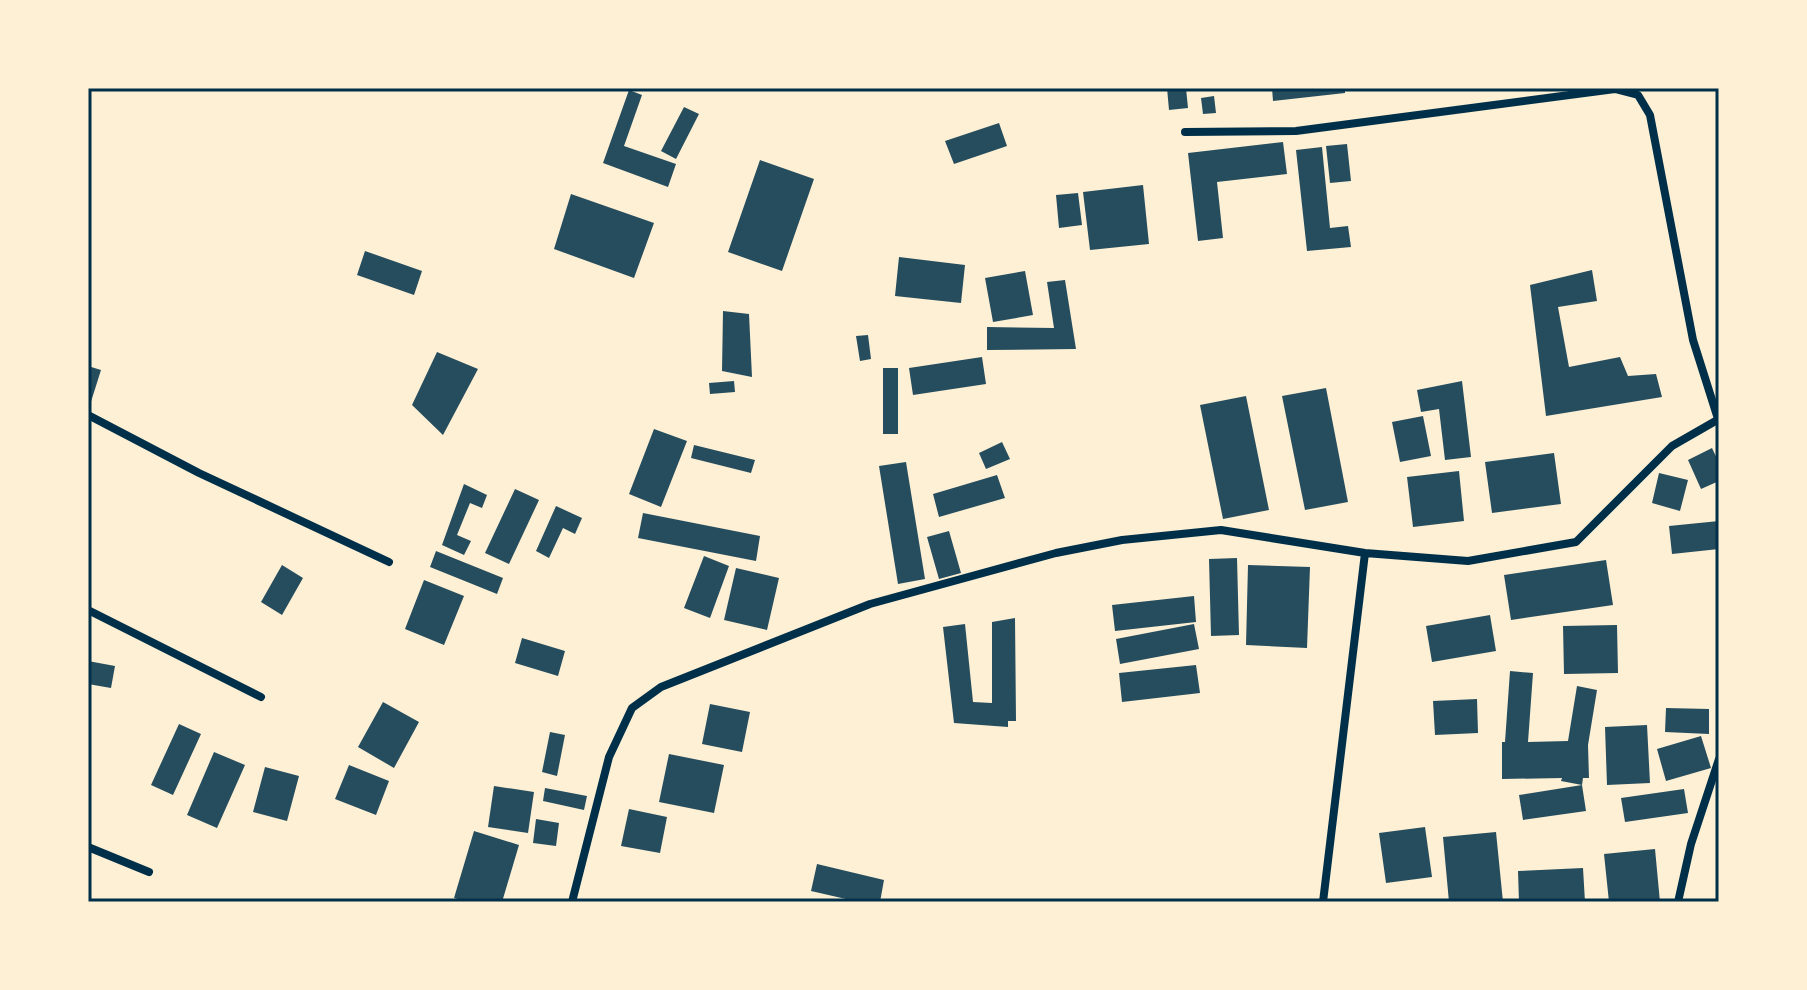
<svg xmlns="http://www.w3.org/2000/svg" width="1807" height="990" font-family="'Roboto Condensed',sans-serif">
  <rect width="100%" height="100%" fill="#fdf0d5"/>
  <path fill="#264d5e" d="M1167,88H1186L1188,108L1169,110Z
    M1272,88H1345V93L1273,101Z
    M629,90L642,95L624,146L676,164L668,187L603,163Z
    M1214,96L1216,113L1203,114L1201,98Z
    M684,107L699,114L676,159L661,151Z
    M999,123L1007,146L954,164L945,141Z
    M1283,142L1287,174L1217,182L1223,238L1198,241L1188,153Z
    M1347,144L1351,181L1330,183L1326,146Z
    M1322,147L1330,228L1348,226L1351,247L1307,251L1296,150Z
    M760,160L814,179L782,271L728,252Z
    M1143,185L1149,244L1090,250L1083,192Z
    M1078,193L1082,225L1059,228L1056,195Z
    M571,194L654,223L634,278L554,249Z
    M365,251L422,271L414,295L357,275Z
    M899,257L965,265L961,303L895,296Z
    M1592,270L1597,301L1558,307L1569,367L1620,357L1628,376L1656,374L1662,397L1546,416L1530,285Z
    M1025,271L1033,315L993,322L985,278Z
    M1065,280L1076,349L987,350V327L1054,328L1047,282Z
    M723,311L749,314L752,377L722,371Z
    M868,335L871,359L860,361L856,336Z
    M437,352L478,369L443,435L412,405Z
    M982,357L986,384L913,395L909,368Z
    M88,366L101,370L89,408H88Z
    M883,368H898V434H883Z
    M734,381L735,392L710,394L709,383Z
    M1462,381L1471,457L1445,460L1439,409L1421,412L1417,390Z
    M1326,388L1348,502L1305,510L1282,396Z
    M1246,396L1269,510L1223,519L1200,405Z
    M1423,416L1431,456L1400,462L1392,422Z
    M654,429L687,441L661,507L629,494Z
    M1002,442L1010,459L986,469L979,453Z
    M694,445L755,460L751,473L691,458Z
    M1712,448L1719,463V481L1701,489L1688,460Z
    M1554,453L1561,504L1492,513L1485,462Z
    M906,462L925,579L898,584L879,466Z
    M1459,471L1464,521L1413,527L1407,477Z
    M1659,473L1688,480L1680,511L1652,503Z
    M997,475L1005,498L939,517L933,494Z
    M464,484L487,495L482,508L470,503L457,535L471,541L464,555L442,545Z
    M515,489L539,500L509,564L485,553Z
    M556,506L582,518L575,534L563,528L549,558L536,551Z
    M643,513L760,536L756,561L638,538Z
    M1719,521V549L1672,554L1669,526Z
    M949,531L961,573L939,579L927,537Z
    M436,551L503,578L497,594L430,567Z
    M704,556L729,566L710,618L684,608Z
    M1237,558L1239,635L1211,636L1209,559Z
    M1606,560L1613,605L1511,620L1504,575Z
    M282,565L303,578L282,615L261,602Z
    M1248,565L1310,567L1307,648L1246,645Z
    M736,568L779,578L767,630L724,620Z
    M424,580L464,596L444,645L405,629Z
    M1194,596L1196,622L1115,631L1112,605Z
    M1490,615L1496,651L1432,662L1426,626Z
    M1015,618L1016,721H1008V727L954,723L943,627L965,624L973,702L992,703V622Z
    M1194,624L1199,649L1120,664L1116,639Z
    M1617,625L1618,673L1564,674L1563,626Z
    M522,638L565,651L558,676L515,663Z
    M88,661L115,666L111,688L88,684Z
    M1196,665L1200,693L1122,702L1119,673Z
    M1510,671L1533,673L1528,742L1568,741L1577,686L1597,690L1588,745L1589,778H1583L1582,785L1561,781L1562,778L1502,779V742H1505Z
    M1477,699L1478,733L1435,735L1433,701Z
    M383,702L419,722L394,768L358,747Z
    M710,704L750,712L742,752L702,744Z
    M1666,708L1709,709V734L1665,732Z
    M179,724L201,734L173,795L151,785Z
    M1647,725L1650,783L1607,785L1605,727Z
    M550,732L565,735L557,776L542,772Z
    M1701,736L1711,768L1666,781L1657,749Z
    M214,752L245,765L217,828L187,815Z
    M669,754L724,765L714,813L659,802Z
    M349,765L389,781L376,815L335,799Z
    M265,767L299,776L287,821L253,812Z
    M1582,785L1586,811L1523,820L1519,795Z
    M494,786L534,792L528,833L488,827Z
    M545,788L587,796L584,810L543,801Z
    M1684,789L1688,813L1625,822L1621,798Z
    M629,809L667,817L660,853L621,846Z
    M536,819L559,823L556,846L533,843Z
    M1425,827L1432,877L1386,883L1379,833Z
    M474,831L519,845L502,902H468L454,898Z
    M1496,832L1503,902H1449L1443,837Z
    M1655,849L1660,902H1609L1604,854Z
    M817,864L884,880L880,902H859L811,891Z
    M1583,868L1585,902H1519L1518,871Z"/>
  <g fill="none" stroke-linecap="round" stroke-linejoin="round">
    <path stroke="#003049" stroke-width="8" d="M1185,132L1296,131L1615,89L1638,95L1650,115L1693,340L1719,422
      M88,415L199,473L389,562
      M88,610L261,697
      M88,847L149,872
      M572,902L609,757L632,708L661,687L870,604L1056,553L1122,540L1221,530L1365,553L1468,561L1576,542L1672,446L1719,419
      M1323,902L1365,553
      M1678,902L1691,844L1719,759"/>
  </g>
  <rect width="1807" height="990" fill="none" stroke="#fdf0d5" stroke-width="180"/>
  <rect x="90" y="90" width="1627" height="810" fill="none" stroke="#003049" stroke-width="3"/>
</svg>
